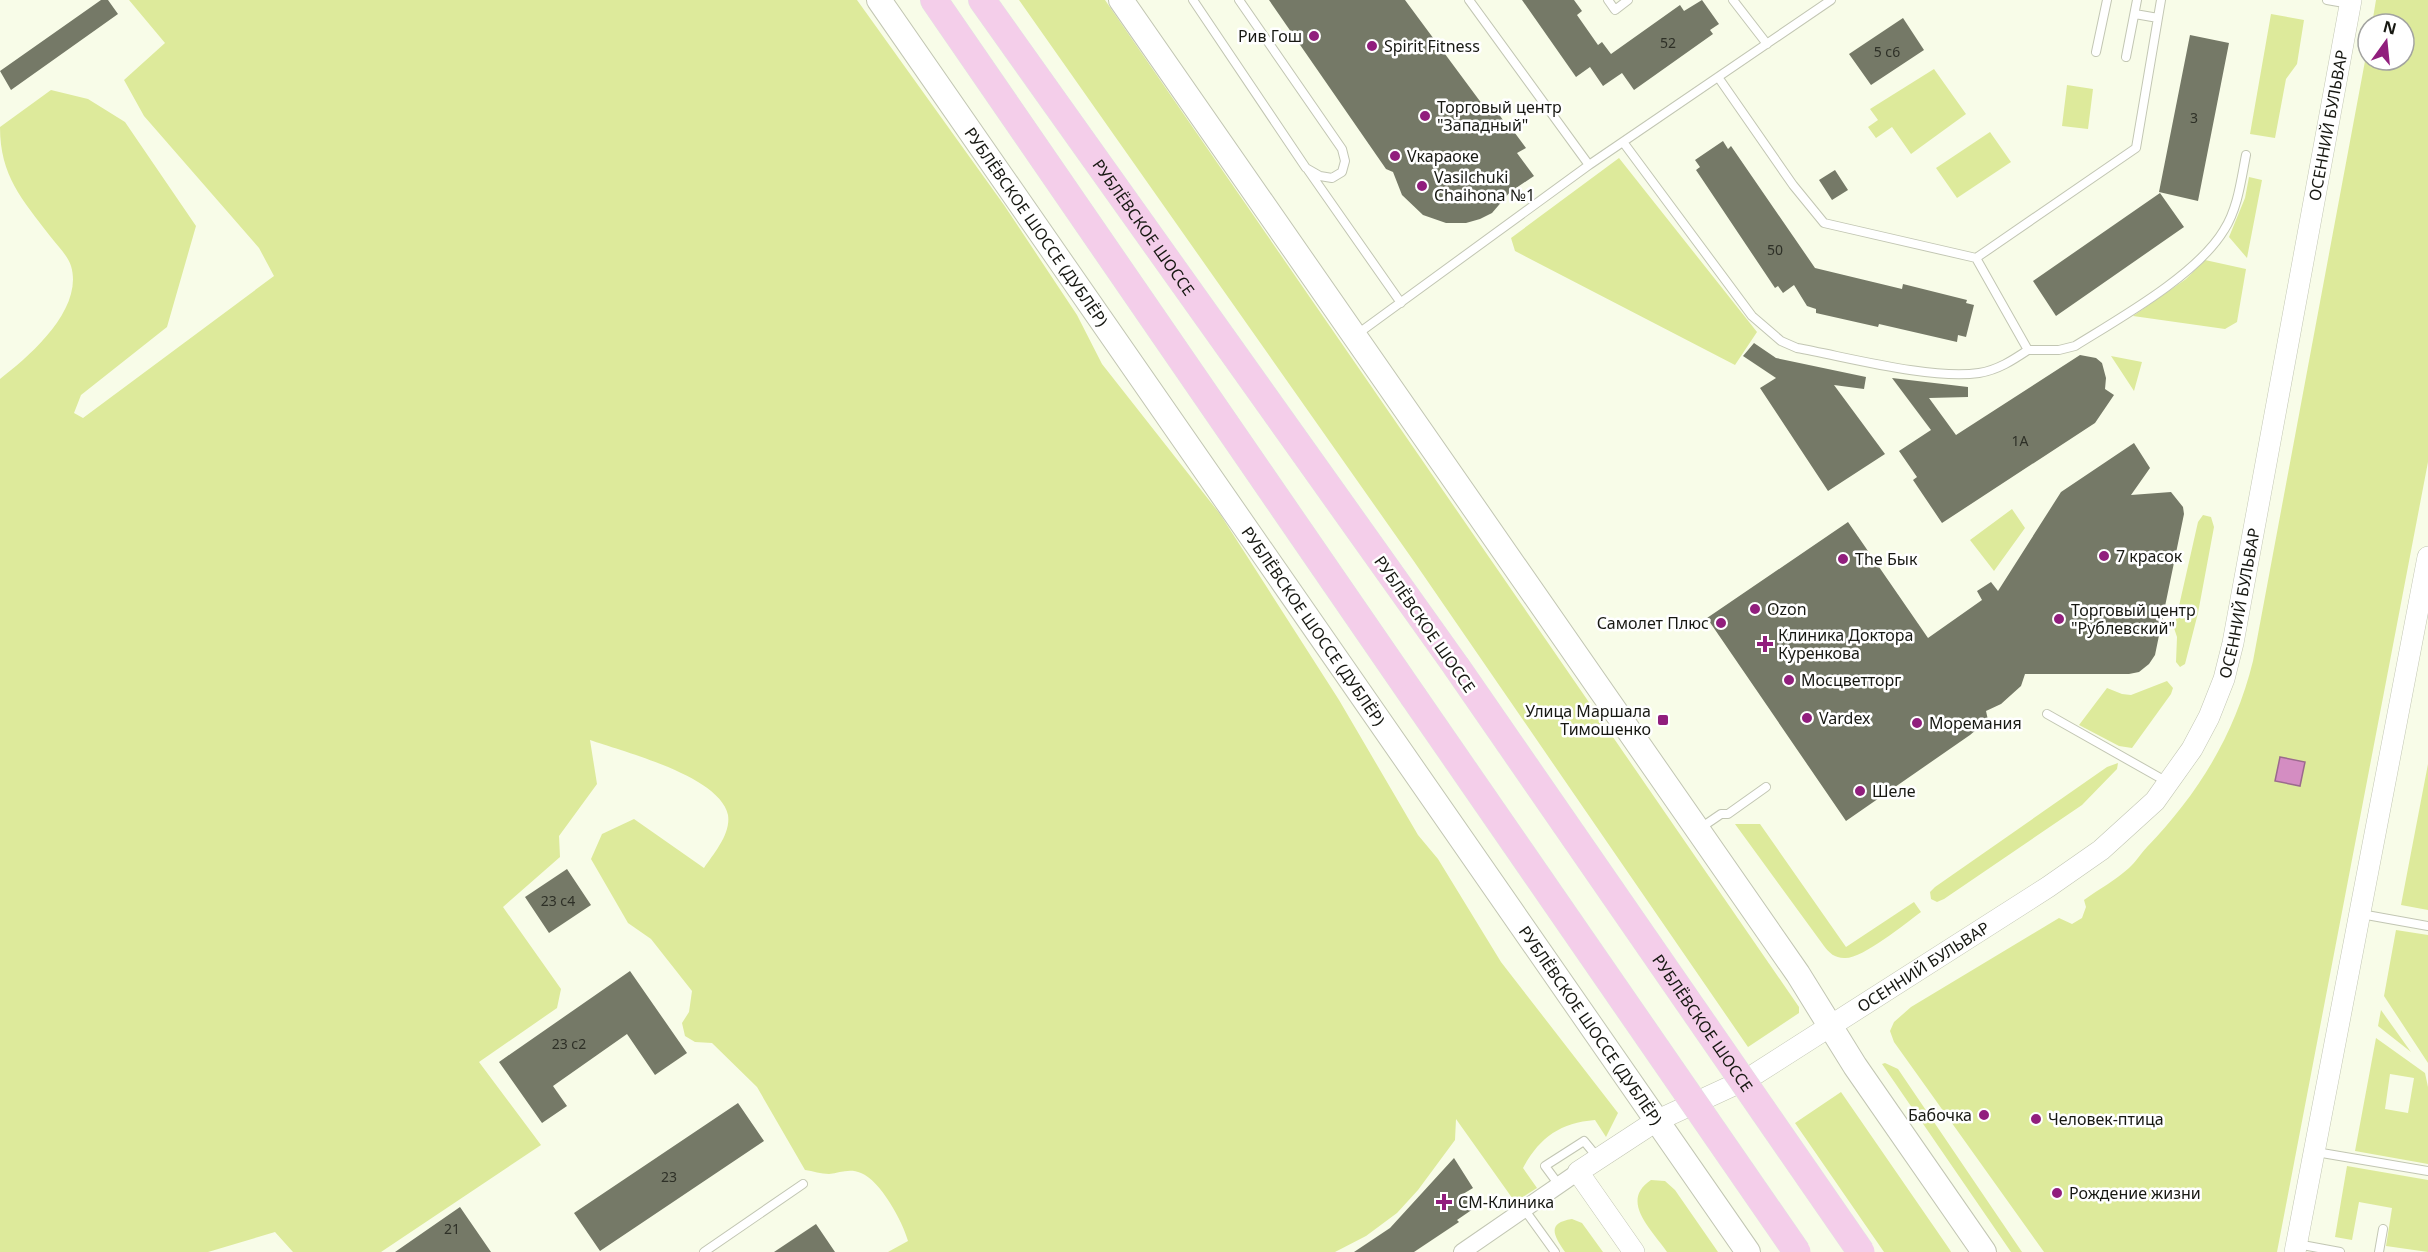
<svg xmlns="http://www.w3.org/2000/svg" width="2428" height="1252" font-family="'Noto Sans',sans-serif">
  <rect width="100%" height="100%" fill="#f8fce8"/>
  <path fill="#ddea9b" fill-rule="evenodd" d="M129,0H857L1004,205L1077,315L1102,364L1220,514L1339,700L1418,835L1438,859L1501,962L1618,1113L1606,1137L1595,1120C1560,1123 1540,1137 1523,1168L1537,1188L1515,1202L1456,1119L1455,1140L1418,1190L1397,1213L1366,1236L1335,1252H888L908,1241C903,1222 880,1180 861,1173C849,1168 840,1173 829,1174C821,1174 813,1171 805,1170L757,1087L712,1043L695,1042L685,1036L682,1023L689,1012L692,991L651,939L628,923L591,859L602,834L634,819L704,868C714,853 731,834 728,815C720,776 624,752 590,740L597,784L559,836L560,857L503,907L561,989L557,1008L479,1062L541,1145L381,1252H293L275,1232L208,1252H0V379C30,356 84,309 71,266C68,256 57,245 50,236C22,199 0,176 0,127L51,90L88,99L125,122L196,226L167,327L81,395L74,413L83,418L274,276L259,248L144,116L124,80L165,43Z
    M1019,0H1105L1799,1007V1013L1748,1047L1413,560Z
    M2376,0H2428V462L2277,1252H2044L1894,1042L1890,1031L1894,1022L1911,1007L2059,918L2072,924L2082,918L2086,907L2084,900C2099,889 2116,880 2129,868C2136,862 2141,853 2147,847C2199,793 2235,734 2253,661L2368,45V60H2404V24H2372Z
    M2271,14L2304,20L2297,64L2286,79L2275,138L2250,134Z
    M1934,69L1966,114L1911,154L1892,127L1876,138L1868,127L1878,120L1870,109Z
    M2067,85L2093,89L2088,129L2062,126Z
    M1990,132L2011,162L1957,198L1936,168Z
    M1619,158L1757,332L1735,365L1515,251L1511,238Z
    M2249,177L2262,180L2247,258L2229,237L2245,198Z
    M2205,260L2246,269L2237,322L2225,329L2133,316L2186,279Z
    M2111,356L2142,362L2134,391Z
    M2012,509L2025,528L1994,571L1970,540Z
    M2203,515L2211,517L2214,527L2198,613L2185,664L2180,667L2176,662L2177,637L2174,628L2198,522Z
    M2167,681L2173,688L2171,694L2132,748L2119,746L2079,725L2107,688L2122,694L2131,695Z
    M2118,763L2117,769L2082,805L1944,899L1937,902L1931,899L1930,892L1935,887L2107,767Z
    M2428,764V910L2401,905Z
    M1735,824H1760L1846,947L1914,902L1921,912C1906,923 1861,960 1844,958C1835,958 1829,953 1824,946Z
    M2396,930L2428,935V1063L2384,996Z
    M2381,1010L2411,1052L2378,1026Z
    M2376,1038L2425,1073L2428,1087V1164L2355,1151ZM2390,1074L2414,1078L2408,1113L2385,1109Z
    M1885,1063L1898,1069L2022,1252H2011L1882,1064Z
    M1841,1092L1950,1250L1951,1252H1884L1795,1123Z
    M2347,1166L2428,1180V1252L2386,1246L2392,1208L2359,1202L2352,1240L2335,1237Z
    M1651,1180L1665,1181L1675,1190L1718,1252H1667C1652,1230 1619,1201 1651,1180Z
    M1572,1219L1582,1223L1603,1252H1565C1554,1236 1546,1223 1572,1219Z"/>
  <path fill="#d48dc2" stroke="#9b6a8d" stroke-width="1.5" d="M2280,757L2305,762L2300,786L2275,781Z"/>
  <path fill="#757967" d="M101,0H108L118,14L11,90L0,71Z
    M1269,0H1405L1485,108L1492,104L1507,126L1509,125L1526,148L1517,153L1534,176L1510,192L1492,213L1480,219L1466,223H1446L1423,215L1402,195L1393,172L1386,169Z
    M1522,0H1574L1582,11L1577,15L1598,45L1602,42L1611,54L1680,5L1684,11L1702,0L1719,24L1710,30L1713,34L1634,90L1622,73L1603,86L1590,67L1576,77Z
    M1903,18L1924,50L1871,85L1849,54Z
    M2190,35L2229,43L2198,201L2159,192Z
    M1723,141L1728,149L1731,146L1815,268L1902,289L1903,284L1967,300L1966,303L1974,305L1966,337L1958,335L1957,342L1879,324L1878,327L1816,313V309L1807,306L1794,285L1783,293L1778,286L1775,288L1696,170L1700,167L1695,160Z
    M1835,170L1848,190L1832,200L1819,180Z
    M2160,193L2184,227L2056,316L2033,281Z
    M1754,343L1776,358L1866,377L1864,389L1834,385L1885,454L1828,491L1760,388L1776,378L1743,356Z
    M2080,355L2096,358L2102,363L2106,378L2105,389L2114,395L2095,423L1942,523L1913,480L1917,477L1899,451L1931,430L1892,378L1968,387V397L1929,398L1956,435Z
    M2134,443L2150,468L2131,495L2171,492L2183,507L2184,514L2155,655L2149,664L2139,672L2129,674H2025L2021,686L2001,704L1986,711L1988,720L1970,735L1846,821L1707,618L1848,522L1928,638L1982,600L1977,591L1991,582L1998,591L2061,492Z
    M567,869L591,905L549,933L525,897Z
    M630,971L687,1053L655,1075L627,1034L553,1086L567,1106L542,1123L499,1062Z
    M738,1103L764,1141L600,1251L574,1213Z
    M1454,1158L1473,1188L1463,1194L1473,1209L1457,1220L1459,1222L1414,1252H1354L1390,1228Z
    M460,1207L491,1252H395Z
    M816,1224L835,1252H774Z"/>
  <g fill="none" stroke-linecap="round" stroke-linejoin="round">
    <defs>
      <path id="service" d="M1193,0L1306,168L1320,176L1332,178L1342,172L1345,161L1342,149L1239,0
        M1469,0L1589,165
        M1608,0L1615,10L1628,0
        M1733,0L1767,44
        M2327,0L2350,4
        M2135,14L2158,18
        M2096,52L2107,0
        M2126,57L2137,0
        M1718,77L1793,185L1824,223L1976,258L2136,148L2161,0
        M1623,142L1752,316L1781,341L1797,348C1847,357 1931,380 1979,373C1998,370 2013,360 2028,350L1976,258
        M1308,170L1401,303
        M1356,335L1589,165L1831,0
        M2028,350H2059L2075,346C2120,318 2197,275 2224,230C2238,208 2241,180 2246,155
        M2047,714L2169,783
        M1699,829L1721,814H1728L1766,787
        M2361,914L2428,926
        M2316,1152L2428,1171
        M1559,1185L1545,1166L1584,1141L1598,1158
        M1524,1209L1555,1252
        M2297,1244L2340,1252
        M704,1252L803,1184
        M2379,1252L2383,1229"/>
      <path id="minor" d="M1462,1252L1578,1172"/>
      <g id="tertiary">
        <path id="s1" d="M1634,1252L1578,1172L1656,1121L1749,1078L2048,887L2101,850L2155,801L2192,749L2209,717L2224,679L2233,643L2351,0"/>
        <path d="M2295,1252L2428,557"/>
      </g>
      <g id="secondary">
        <path id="s2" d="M879,0L1748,1252"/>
        <path d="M1121,0L1798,974L1855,1066L1984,1252"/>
      </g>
      <g id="primary">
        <path d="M934,0L1413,696"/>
        <path id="s3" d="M982,0L1456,666"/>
      </g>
    </defs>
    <use href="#service" stroke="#c2c6b3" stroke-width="10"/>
    <use href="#minor" stroke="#c2c6b3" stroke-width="18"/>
    <use href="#tertiary" stroke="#c2c6b3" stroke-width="22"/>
    <use href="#secondary" stroke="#c2c6b3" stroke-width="26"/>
    <use href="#primary" stroke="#e3e3e3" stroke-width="28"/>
    <use href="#service" stroke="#fff" stroke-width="8"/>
    <use href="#minor" stroke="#fff" stroke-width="16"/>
    <use href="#tertiary" stroke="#fff" stroke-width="21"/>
    <use href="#secondary" stroke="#fff" stroke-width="24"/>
    <use href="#primary" stroke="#f4ceea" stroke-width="27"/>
    <defs>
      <g id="primary-bridge">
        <path id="s4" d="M1456,666L1861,1252"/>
        <path d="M1413,696L1797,1252"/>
      </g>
    </defs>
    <use href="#primary-bridge" stroke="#e3e3e3" stroke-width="28" stroke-linecap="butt"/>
    <use href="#primary-bridge" stroke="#f4ceea" stroke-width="27"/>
  </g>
  <g fill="#911e7d" stroke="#fff" stroke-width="2">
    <circle cx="1314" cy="36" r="6"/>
    <circle cx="1372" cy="46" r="6"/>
    <circle cx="1425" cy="116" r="6"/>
    <circle cx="1395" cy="156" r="6"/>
    <circle cx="1422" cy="186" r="6"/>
    <circle cx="2104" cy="556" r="6"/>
    <circle cx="1843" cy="559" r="6"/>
    <circle cx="1755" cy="609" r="6"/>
    <circle cx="2059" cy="619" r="6"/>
    <circle cx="1721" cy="623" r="6"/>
    <path d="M1762 635h6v6h6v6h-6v6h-6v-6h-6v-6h6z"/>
    <circle cx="1789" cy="680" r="6"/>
    <circle cx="1807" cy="718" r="6"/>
    <rect x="1657" y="714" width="12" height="12" rx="3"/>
    <circle cx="1917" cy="723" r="6"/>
    <circle cx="1860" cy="791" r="6"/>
    <circle cx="1984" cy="1115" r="6"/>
    <circle cx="2036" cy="1119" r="6"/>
    <circle cx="2057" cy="1193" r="6"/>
    <path d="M1441 1193h6v6h6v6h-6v6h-6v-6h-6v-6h6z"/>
  </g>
  <g text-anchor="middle" stroke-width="5" stroke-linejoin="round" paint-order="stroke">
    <g font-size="14" fill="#2e3027">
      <text x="1668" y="48">52</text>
      <text x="1887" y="57">5 с6</text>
      <text x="2194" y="123">3</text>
      <text x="1775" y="255">50</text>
      <text x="2020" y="446">1А</text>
      <text x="558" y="906">23 с4</text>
      <text x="569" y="1049">23 с2</text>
      <text x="669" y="1182">23</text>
      <text x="452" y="1234">21</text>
    </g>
    <g font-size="16" fill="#171812" stroke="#fff" text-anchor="start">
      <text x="1302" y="42" text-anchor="end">Рив Гош</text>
      <text x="1384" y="52">Spirit Fitness</text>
      <text x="1437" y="113">Торговый центр<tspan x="1437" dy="18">"Западный"</tspan></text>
      <text x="1407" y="162">Vкараоке</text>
      <text x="1434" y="183">Vasilchuki<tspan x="1434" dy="18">Chaihona №1</tspan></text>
      <text x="2116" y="562">7 красок</text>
      <text x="1855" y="565">The Бык</text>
      <text x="1767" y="615">Ozon</text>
      <text x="2071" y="616">Торговый центр<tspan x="2071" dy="18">"Рублевский"</tspan></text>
      <text x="1709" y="629" text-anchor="end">Самолет Плюс</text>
      <text x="1778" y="641">Клиника Доктора<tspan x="1778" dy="18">Куренкова</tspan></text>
      <text x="1801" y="686">Мосцветторг</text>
      <text x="1651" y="717" text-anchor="end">Улица Маршала<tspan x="1651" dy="18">Тимошенко</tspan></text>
      <text x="1819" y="724">Vardex</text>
      <text x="1929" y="729">Моремания</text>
      <text x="1872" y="797">Шеле</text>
      <text x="1972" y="1121" text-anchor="end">Бабочка</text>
      <text x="2048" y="1125">Человек-птица</text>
      <text x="2069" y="1199">Рождение жизни</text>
      <text x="1458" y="1208">СМ-Клиника</text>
    </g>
    <g font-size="16" fill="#171812" stroke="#fff">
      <text dy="6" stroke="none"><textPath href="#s1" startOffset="1490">ОСЕННИЙ БУЛЬВАР</textPath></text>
      <text dy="6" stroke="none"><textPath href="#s2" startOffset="276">РУБЛЁВСКОЕ ШОССЕ (ДУБЛЁР)</textPath></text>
      <text dy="6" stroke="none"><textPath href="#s3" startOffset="279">РУБЛЁВСКОЕ ШОССЕ</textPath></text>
      <text dy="6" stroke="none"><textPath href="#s1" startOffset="1004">ОСЕННИЙ БУЛЬВАР</textPath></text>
      <text transform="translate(1425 624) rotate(55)" y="6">РУБЛЁВСКОЕ ШОССЕ</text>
      <text dy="6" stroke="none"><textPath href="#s2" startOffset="762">РУБЛЁВСКОЕ ШОССЕ (ДУБЛЁР)</textPath></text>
      <text dy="6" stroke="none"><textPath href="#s1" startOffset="500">ОСЕННИЙ БУЛЬВАР</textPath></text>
      <text dy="6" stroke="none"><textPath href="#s4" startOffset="434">РУБЛЁВСКОЕ ШОССЕ</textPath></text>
      <text dy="6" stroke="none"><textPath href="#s2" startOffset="1248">РУБЛЁВСКОЕ ШОССЕ (ДУБЛЁР)</textPath></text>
    </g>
  </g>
  <g transform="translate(2386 42) rotate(15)"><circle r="28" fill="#ffffff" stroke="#a2a3a0" stroke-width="1.5"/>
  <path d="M0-4.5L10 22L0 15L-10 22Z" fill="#911e7d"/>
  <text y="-9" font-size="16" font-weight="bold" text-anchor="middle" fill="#171812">N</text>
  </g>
</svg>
